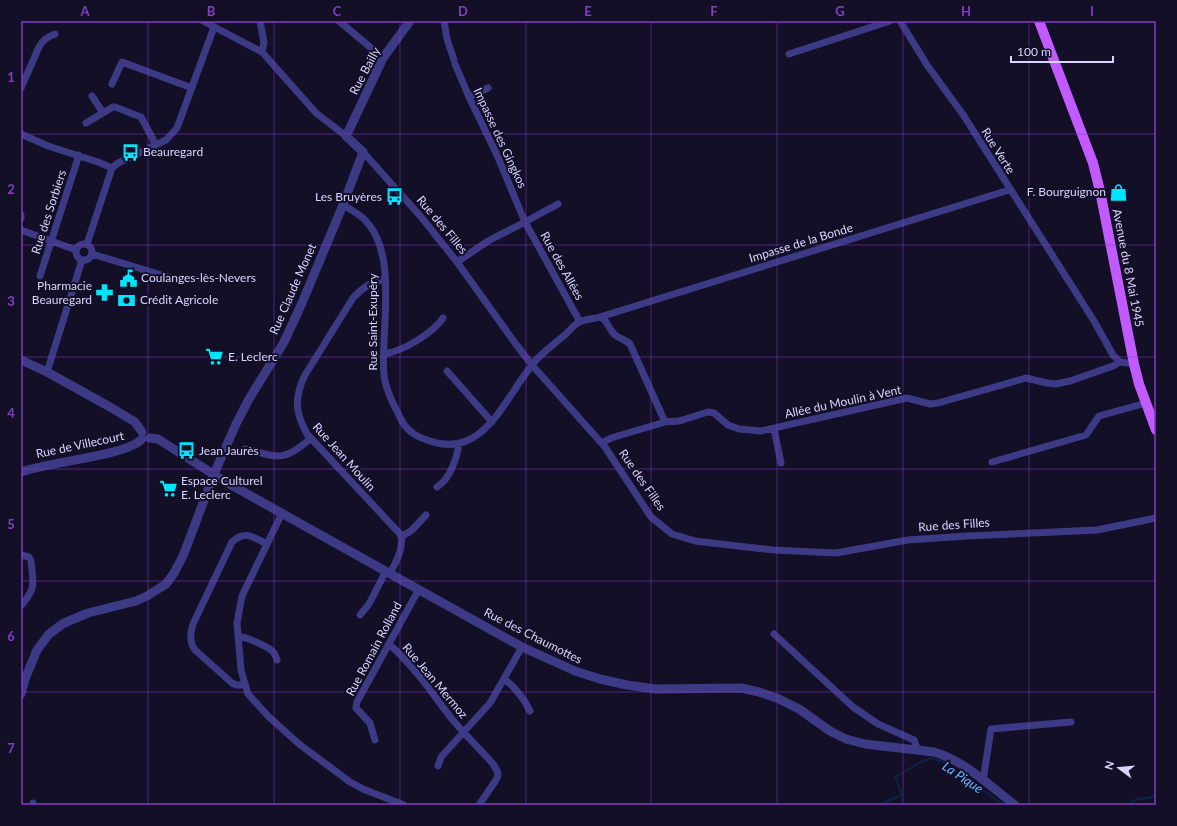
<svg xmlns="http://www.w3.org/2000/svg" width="1177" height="826" font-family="Lato,sans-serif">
  <rect width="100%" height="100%" fill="#130f26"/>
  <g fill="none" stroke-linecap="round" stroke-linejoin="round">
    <path stroke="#0c2248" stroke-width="2" d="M878,805L902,795L895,777L921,762L931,758L943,762L1004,805
      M1128,805L1135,800L1156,796"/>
    <path stroke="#3d3a85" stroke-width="7" d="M203,21L262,52L316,113L346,136
      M260,21L264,43L262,52
      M339,21L383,58
      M444,21L447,39L454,60
      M900,21L927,65L964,116L1094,321L1113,355L1120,362L1134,364
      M789,54L890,21
      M455,64L469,97L497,155L525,222L580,322
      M112,84L122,62L192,88
      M21,88L39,47C43,40 47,37 55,34
      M92,96L103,113
      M469,97L488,88
      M86,123L113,107H115L141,117L156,145
      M21,134L48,146L98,162L112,168
      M363,152L422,218L457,262L515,343L532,365L605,447L651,517L672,534L695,541L773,550L836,553L908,540L967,536L1097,530L1156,518
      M343,205C350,209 357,213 363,218C400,252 380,330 384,375C386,392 396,409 403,423C409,433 420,438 430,441C487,461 508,389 538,358C547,349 556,342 566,334C570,330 574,325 579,322C585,319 593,319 600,317L1009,190
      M21,215V218
      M21,230L76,250
      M87,244L112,168L118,163L166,140L177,128L214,27
      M76 252a8 8 0 1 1 16 0a8 8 0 1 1-16 0Z
      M92,254L178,280
      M457,262L488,241L525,222L558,204
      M40,276L79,155
      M385,279C372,281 362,288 353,298L305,375C294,398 295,412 307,434L401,535C404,548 396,562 390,573
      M600,317C608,320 608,328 614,334C619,339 625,339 630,344L665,422L611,438L602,443
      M384,354C403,351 432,334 443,318
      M447,371L492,422
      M47,372L82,260
      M665,422L679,421L708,412L714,413L728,425L739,429L761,431L907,398L930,404L938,403L1026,378L1047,383L1056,384L1070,381L1113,366L1120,362
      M774,429L781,463
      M245,449C255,450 269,457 278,456C290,456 302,446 311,438
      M992,462L1086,435L1099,416L1146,403
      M437,487C450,479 457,458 459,443
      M282,513L242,596L237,623L241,670L248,694L269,717L299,744L350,782L363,789L404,805
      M401,537L412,530L426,515
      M21,555L29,557L31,561C33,584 37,587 21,606
      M360,615L369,604L386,571
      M774,634L853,707L878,724L914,740L918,751
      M238,636C246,637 270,647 274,653C276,656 276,657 277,660
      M389,644C413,665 432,693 452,719C465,735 480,749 493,764C497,770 500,774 496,780L479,805
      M504,679C514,686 525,700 530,711
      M245,685H236L232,683L195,650C189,642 190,633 193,624L232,542C245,530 253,537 267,544
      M375,740L370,723L356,708L357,702L419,589
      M438,766L441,757L490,703L522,647
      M983,781L991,729L1071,722
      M33,803V805"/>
    <path stroke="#3d3a85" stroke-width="9" d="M21,360L47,372L110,407L135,422L142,432
      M150,438L158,439L224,481L396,577L522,647L575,671L600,679L627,685L656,689L741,688L759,692L779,699L799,709L830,731L846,739L865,744L934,752C965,761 990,786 1015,805
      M21,472C48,462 126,456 142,439
      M21,694L25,679L37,650L49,634L64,623L88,613L136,601L147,596L166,584L174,573L183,556L214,474L236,424L249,399L284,342L302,303L343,205L363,152L346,136L350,128L383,58L410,21"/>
    <path stroke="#c25bff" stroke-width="10" d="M1039,21L1093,163L1100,191L1134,364L1139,384L1156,430"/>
  </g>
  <path fill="none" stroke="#843dc5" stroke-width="1" stroke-opacity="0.55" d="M148,21V805M274,21V805M400,21V805M526,21V805M651,21V805M777,21V805M903,21V805M1029,21V805M21,134H1156M21,245H1156M21,357H1156M21,469H1156M21,581H1156M21,692H1156"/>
  <defs>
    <symbol id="bus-bare" viewBox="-9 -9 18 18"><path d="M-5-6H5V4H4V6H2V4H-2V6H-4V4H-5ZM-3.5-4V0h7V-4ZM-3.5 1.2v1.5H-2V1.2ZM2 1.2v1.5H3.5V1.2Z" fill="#00e5ff" stroke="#130f26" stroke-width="2.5" paint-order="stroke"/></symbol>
    <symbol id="shop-bare" viewBox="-9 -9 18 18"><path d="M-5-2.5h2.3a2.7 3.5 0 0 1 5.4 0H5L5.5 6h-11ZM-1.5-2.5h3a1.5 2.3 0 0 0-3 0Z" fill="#00e5ff" stroke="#130f26" stroke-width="2.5" paint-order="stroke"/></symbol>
    <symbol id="civic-bare" viewBox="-9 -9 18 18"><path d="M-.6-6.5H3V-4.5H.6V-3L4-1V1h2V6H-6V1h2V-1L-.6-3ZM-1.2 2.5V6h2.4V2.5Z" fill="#00e5ff" stroke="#130f26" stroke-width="2.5" paint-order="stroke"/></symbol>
    <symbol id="pharmacy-bare" viewBox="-9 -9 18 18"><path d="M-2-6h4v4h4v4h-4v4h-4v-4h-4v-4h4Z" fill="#00e5ff" stroke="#130f26" stroke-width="2.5" paint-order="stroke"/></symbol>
    <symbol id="bank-bare" viewBox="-9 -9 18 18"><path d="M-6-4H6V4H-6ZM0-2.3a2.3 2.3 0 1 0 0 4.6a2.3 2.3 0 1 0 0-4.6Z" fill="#00e5ff" stroke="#130f26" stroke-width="2.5" paint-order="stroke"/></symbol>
    <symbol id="supermarket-bare" viewBox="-9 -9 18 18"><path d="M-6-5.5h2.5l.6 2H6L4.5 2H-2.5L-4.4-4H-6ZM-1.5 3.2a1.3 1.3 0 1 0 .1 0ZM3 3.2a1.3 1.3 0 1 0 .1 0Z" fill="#00e5ff" stroke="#130f26" stroke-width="2.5" paint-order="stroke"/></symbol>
  </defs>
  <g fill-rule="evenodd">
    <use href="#bus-bare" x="118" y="140" width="25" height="25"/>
    <use href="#shop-bare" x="1106" y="180" width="25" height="25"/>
    <use href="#bus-bare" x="382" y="184" width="25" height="25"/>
    <use href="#civic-bare" x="116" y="266" width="25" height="25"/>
    <use href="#pharmacy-bare" x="92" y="280" width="25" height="25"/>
    <use href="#bank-bare" x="114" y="288" width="25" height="25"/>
    <use href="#supermarket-bare" x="202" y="344" width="25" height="25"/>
    <use href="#bus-bare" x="174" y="438" width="25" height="25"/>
    <use href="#supermarket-bare" x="156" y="476" width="25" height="25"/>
  </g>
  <g text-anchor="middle" stroke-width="4" stroke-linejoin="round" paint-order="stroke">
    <g font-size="12" fill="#d9d4ff" stroke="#130f26">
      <text transform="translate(365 71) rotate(-62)" y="4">Rue Bailly</text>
      <text transform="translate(500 138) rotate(65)" y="4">Impasse des Gingkos</text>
      <text transform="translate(998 151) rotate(58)" y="4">Rue Verte</text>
      <text transform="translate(49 212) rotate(-72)" y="4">Rue des Sorbiers</text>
      <text transform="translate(442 225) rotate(50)" y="4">Rue des Filles</text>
      <text transform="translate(801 243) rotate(-17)" y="4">Impasse de la Bonde</text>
      <text transform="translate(562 266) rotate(61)" y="4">Rue des Allées</text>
      <text transform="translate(1128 268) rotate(79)" y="4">Avenue du 8 Mai 1945</text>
      <text transform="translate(293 289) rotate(-66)" y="4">Rue Claude Monet</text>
      <text transform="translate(373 322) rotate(-90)" y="4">Rue Saint-Exupéry</text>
      <text transform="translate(843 402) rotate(-12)" y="4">Allée du Moulin à Vent</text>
      <text transform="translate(80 445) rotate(-12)" y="4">Rue de Villecourt</text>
      <text transform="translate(344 457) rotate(48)" y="4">Rue Jean Moulin</text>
      <text transform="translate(642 480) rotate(55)" y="4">Rue des Filles</text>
      <text transform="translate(954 525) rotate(-4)" y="4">Rue des Filles</text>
      <text transform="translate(533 636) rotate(27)" y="4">Rue des Chaumottes</text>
      <text transform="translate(374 649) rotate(-62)" y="4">Rue Romain Rolland</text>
      <text transform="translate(435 681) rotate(50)" y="4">Rue Jean Mermoz</text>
    </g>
    <g font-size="12" fill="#d9d4ff" stroke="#130f26" text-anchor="start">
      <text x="143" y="156">Beauregard</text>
      <text x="1106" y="196" text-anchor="end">F. Bourguignon</text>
      <text x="382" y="201" text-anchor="end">Les Bruyères</text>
      <text x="141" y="282">Coulanges-lès-Nevers</text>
      <text x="92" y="290" text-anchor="end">Pharmacie<tspan x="92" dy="14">Beauregard</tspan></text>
      <text x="140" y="304">Crédit Agricole</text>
      <text x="228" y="361">E. Leclerc</text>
      <text x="199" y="455">Jean Jaurès</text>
      <text x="181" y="485">Espace Culturel<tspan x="181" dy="14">E. Leclerc</tspan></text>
    </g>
    <g font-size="13" font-style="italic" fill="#62b6ff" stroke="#130f26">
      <text transform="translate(963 777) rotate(34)" y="5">La Pique</text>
    </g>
  </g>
  <rect width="1177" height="826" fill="none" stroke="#130f26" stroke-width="44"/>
  <g transform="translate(1119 768) rotate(286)" stroke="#130f26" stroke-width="3" paint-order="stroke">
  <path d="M0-3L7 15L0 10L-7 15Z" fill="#d9d4ff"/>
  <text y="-6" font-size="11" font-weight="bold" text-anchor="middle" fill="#d9d4ff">N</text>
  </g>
  <path d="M1011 56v6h102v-6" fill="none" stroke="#d9d4ff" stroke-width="2"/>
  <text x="1017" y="56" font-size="12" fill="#d9d4ff" stroke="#130f26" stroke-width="3" paint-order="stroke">100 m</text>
  <rect x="22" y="22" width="1133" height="782" fill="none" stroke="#843dc5" stroke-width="1.5"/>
  <g font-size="13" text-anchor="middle" font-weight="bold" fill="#843dc5">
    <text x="85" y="16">A</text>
    <text x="211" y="16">B</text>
    <text x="337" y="16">C</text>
    <text x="463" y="16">D</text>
    <text x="588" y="16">E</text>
    <text x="714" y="16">F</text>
    <text x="840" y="16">G</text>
    <text x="966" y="16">H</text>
    <text x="1092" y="16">I</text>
    <text x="11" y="82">1</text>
    <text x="11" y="194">2</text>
    <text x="11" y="306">3</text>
    <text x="11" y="418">4</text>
    <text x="11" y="529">5</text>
    <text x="11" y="641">6</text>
    <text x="11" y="753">7</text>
  </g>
</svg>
